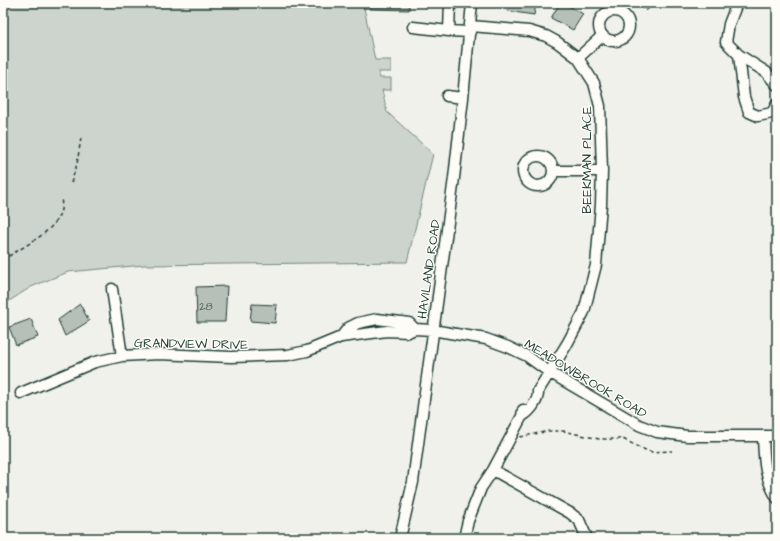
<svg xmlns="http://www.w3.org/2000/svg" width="780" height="541" font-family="'Architects Daughter',sans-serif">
  <rect width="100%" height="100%" fill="#f0f1eb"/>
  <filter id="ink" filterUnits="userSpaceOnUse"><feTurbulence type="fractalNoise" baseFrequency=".025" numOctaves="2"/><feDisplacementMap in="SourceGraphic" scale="8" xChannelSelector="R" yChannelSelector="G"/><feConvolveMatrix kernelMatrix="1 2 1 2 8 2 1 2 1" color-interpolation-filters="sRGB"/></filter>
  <g filter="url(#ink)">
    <path fill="#cdd3cd" stroke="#768880" d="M3,3H363L375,60H391V72H378L380,78H391V90H382L387,112L433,154L407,262L144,265L68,272L31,287L3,305Z"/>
    <path fill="#b6bfb8" stroke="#1f3d34" d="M371,3H409V10L370,9Z
      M508,3H536L534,15L507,11Z
      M560,3H564L583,14L573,30L551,18Z
      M638,3H655L646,11Z
      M227,286L225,322H197L196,287Z
      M80,304L89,321L65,336L58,320Z
      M252,304L277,305L275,323L250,321Z
      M31,319L38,337L16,345L9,327Z"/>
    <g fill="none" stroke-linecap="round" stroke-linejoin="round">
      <defs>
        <path id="minor" d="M450,3L449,31L470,32
          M737,3L729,24L726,42L739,55L766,72L777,85
          M599 26a15 15 0 1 1 30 0a15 15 0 1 1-30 0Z
          M471,26L529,31L546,36L557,42L578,58L594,83L600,106L602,171L601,205L596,265L584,312L567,344L538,391C539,400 530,412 522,416
          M413,27L449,31
          M739,55L744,97L749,112L758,116L772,113L777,104
          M578,58L602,36
          M447,96L463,98
          M523 171a15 15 0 1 1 30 0a15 15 0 1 1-30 0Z
          M553,171H602
          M112,289L122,356
          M415,329L432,330L486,339L508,347L527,356L549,372L639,425L657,432L687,436H777
          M341,337L348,328L358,323L377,319L409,323L415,329
          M21,393L95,362L122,356L158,354L231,357L288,355L307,351L341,337L387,331L408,332L415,329
          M763,436C764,461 764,476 777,498
          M493,470L570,513L579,520L587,538
          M400,538L413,482L420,429L454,178L463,98L472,3
          M464,538L468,521L481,488L493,470L522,416L523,410"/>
      </defs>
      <use href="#minor" stroke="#1f3d34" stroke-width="13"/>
      <path stroke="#1f3d34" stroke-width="1.5" stroke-dasharray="4 3" stroke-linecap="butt" d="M71,183L77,164L81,138
        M3,249L5,224L4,202
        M3,256L5,258L9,256C29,243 67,226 61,198
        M520,437L549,431H563L599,439H623L640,448L652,452L672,451"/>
      <use href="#minor" stroke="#fdfcf7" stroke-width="10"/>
    </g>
  </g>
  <g text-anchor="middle" stroke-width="3" stroke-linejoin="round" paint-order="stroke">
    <g font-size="11" fill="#455e55">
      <text x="206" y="310">28</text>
    </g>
    <g font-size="13" fill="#1f3d34" stroke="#fdfcf7">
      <text transform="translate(586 160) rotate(-90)" y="5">BEEKMAN PLACE</text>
      <text transform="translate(428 269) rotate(-82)" y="5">HAVILAND ROAD</text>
      <text transform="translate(191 343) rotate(1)" y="5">GRANDVIEW DRIVE</text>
      <text transform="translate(586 378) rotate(31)" y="5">MEADOWBROOK ROAD</text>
    </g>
  </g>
  <rect width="780" height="541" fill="none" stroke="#fdfcf7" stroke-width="16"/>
  <rect x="8" y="8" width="764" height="525" fill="none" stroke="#1f3d34" stroke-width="1.5" filter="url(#ink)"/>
</svg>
